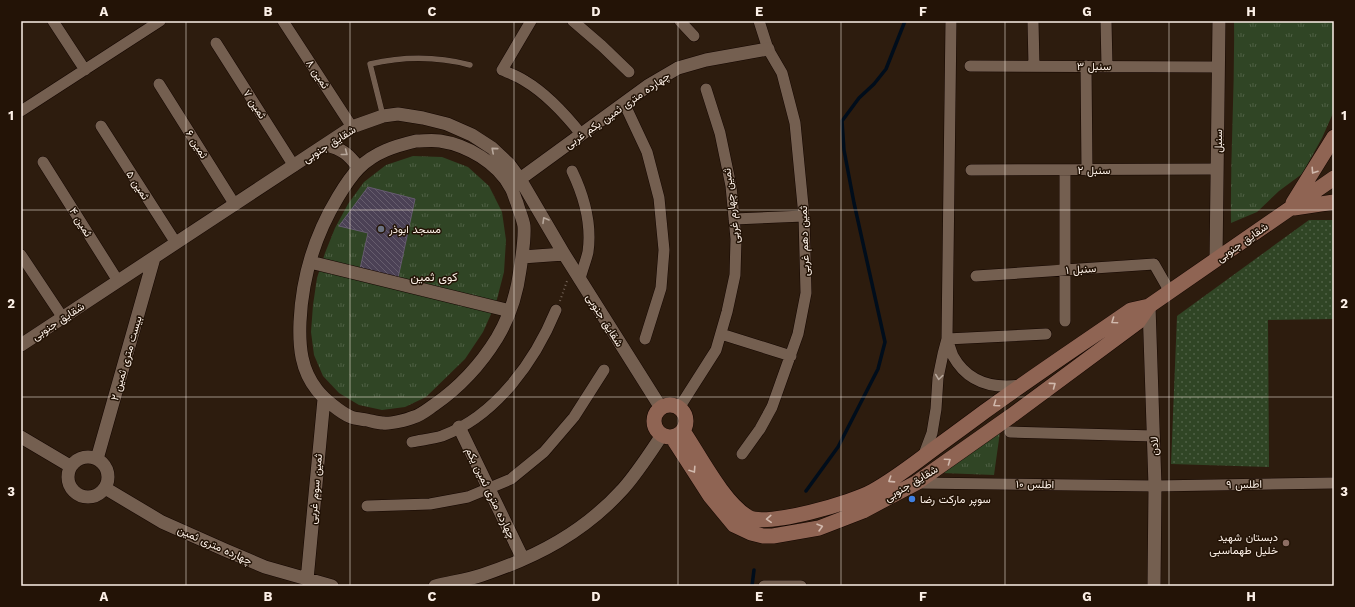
<svg xmlns="http://www.w3.org/2000/svg" width="1355" height="607" font-family="'Work Sans',Vazirmatn,sans-serif">
  <defs>
    <pattern id="grass-tufts" width="24" height="20" patternUnits="userSpaceOnUse"><rect width="24" height="20" fill="#304525"/><path d="M3 7l-1-3M5 7V3M7 7l1-3M15 17l-1-3M17 17v-4M19 17l1-3" fill="none" stroke="#4f6045"/></pattern>
    <pattern id="park-dots" width="8" height="8" patternUnits="userSpaceOnUse"><rect width="8" height="8" fill="#304525"/><path d="M2 2h.1M6 6h.1" fill="none" stroke="#4f6045" stroke-width="1.8" stroke-linecap="round"/></pattern>
    <pattern id="building-back-hatch" width="6" height="6" patternUnits="userSpaceOnUse"><rect width="6" height="6" fill="#4b4155"/><path d="M-1 5l2 2M0 0l6 6M5-1l2 2" fill="none" stroke="#665d6d"/></pattern>
  </defs>
  <rect width="100%" height="100%" fill="#2d1c0e"/>
  <path fill="url(#grass-tufts)" d="M1234,21H1334V111L1322,138L1302,174L1279,191L1257,212L1231,223C1230,156 1235,88 1234,21Z
    M413,156L442,157L468,167L489,186L502,212L506,240L504,272L496,303L483,332L465,359L426,397L405,407L382,410L359,405L339,393L323,376L314,355L311,332L313,305L317,278L325,253L335,228L348,204L364,182L386,165Z
    M1000,432L994,475L942,473Z"/>
  <path fill="url(#park-dots)" d="M1309,220H1334V319L1268,320L1269,467L1171,464L1177,316Z"/>
  <g fill="none" stroke-linecap="round" stroke-linejoin="round">
    <path stroke="#000d1b" stroke-width="3.5" d="M806,491L838,447L878,369L885,342L854,203L844,150L842,121L859,98L874,84L886,69L905,21
      M752,586L754,570"/>
  </g>
  <path fill="url(#building-back-hatch)" stroke="#665b70" d="M368,187L415,199L398,278L360,269L368,233L339,226Z"/>
  <g fill="none" stroke-linecap="round" stroke-linejoin="round">
    <defs>
      <path id="service" d="M383,116L370,64C405,56 436,56 470,65"/>
      <path id="minor" d="M53,21L85,70
        M283,21L352,127
        M531,21L502,70C509,73 518,76 525,81C547,94 565,114 581,134
        M573,21L602,46L629,72
        M680,21L694,36
        M1033,21L1034,66
        M1106,21L1107,66
        M216,43L294,166
        M970,66L1218,67
        M1086,66L1087,170
        M159,84L235,205
        M624,103L647,152L659,198L664,250L661,288L645,339
        M21,111L160,21
        M101,126L176,243
        M43,162L118,281
        M971,170L1217,169
        M1065,170V321
        M572,171C584,196 592,224 588,252C586,261 582,270 580,279
        M734,219L804,216
        M21,255L63,318
        M976,276L1154,264L1170,292
        M721,334L791,356
        M947,339C949,344 951,351 953,356C968,383 993,389 1021,385
        M947,339L1046,334
        M679,408L716,350L727,312L735,275L736,239L731,186L720,133L706,89
        M1010,432L1154,436
        M412,442C421,440 432,439 442,436C496,416 535,361 556,310
        M742,454L760,429L772,407L798,334L806,293L804,216L795,123L782,73L768,49L759,21
        M923,457L932,433L936,409L938,378L943,354L947,339L951,21
        M916,483L1155,486L1334,483
        M367,506L430,504L468,497L511,479L544,452L574,417L604,370
        M764,586H801"/>
      <path id="tertiary" d="M416,141C424,141 432,140 440,141C467,145 498,163 511,188C514,193 515,199 517,203C519,211 523,219 524,226C525,240 522,256 520,270C517,293 509,318 497,338C481,364 460,387 434,405C428,409 421,415 414,417C407,420 390,424 383,423C378,423 372,421 367,420C362,419 356,419 351,417C341,413 324,399 317,390C301,370 299,347 300,322C302,277 315,235 338,197C344,187 351,176 359,168C375,152 395,146 416,141Z
        M326,145C343,149 349,155 359,168
        M520,179L649,85L678,68L706,60L768,49
        M522,257L564,254
        M1216,260L1219,21
        M310,262L510,311
        M1149,306L1155,486L1154,586
        M21,345L352,127L383,116L398,114L423,118L447,124L472,135L492,148L509,164L520,179L564,254L661,408
        M459,427L523,559
        M21,437L70,466
        M68 477a20 20 0 1 1 40 0a20 20 0 1 1-40 0Z
        M97,459L154,258
        M105,488L162,522L225,550L265,567L332,586
        M307,580L324,399
        M435,586C451,582 467,580 482,575C537,557 584,532 623,489C638,472 650,453 662,435"/>
      <path id="secondary" d="M1293,203L1334,137
        M1294,208L1334,202
        M654 421a16 16 0 1 1 32 0a16 16 0 1 1-32 0Z
        M683,431C700,456 723,502 748,517C766,528 854,502 873,491C891,481 907,469 923,457C943,442 964,427 984,412C1032,377 1082,344 1131,310L1149,306
        M672,437L710,496L734,525L751,533L763,536H773L819,528L863,511L916,483L1011,416L1138,322L1149,306L1334,178"/>
    </defs>
    <use href="#service" stroke="#140600" stroke-width="6"/>
    <use href="#minor" stroke="#140600" stroke-width="12"/>
    <use href="#tertiary" stroke="#140600" stroke-width="14"/>
    <use href="#secondary" stroke="#140600" stroke-width="16"/>
    <path stroke="#746458" stroke-width="2" stroke-dasharray="1 3" stroke-linecap="butt" d="M560,301L567,281"/>
    <use href="#service" stroke="#745f50" stroke-width="5.5"/>
    <use href="#minor" stroke="#745f50" stroke-width="11"/>
    <use href="#tertiary" stroke="#745f50" stroke-width="13"/>
    <use href="#secondary" stroke="#8f6453" stroke-width="15"/>
  </g>
  <defs><path id="oneway-chevron" d="M-2-3.5L2.5 0L-2 3.5" fill="none" stroke-width="1.6" stroke-linecap="round" stroke-linejoin="round"/></defs>
  <g stroke="#b8a89c">
    <use href="#oneway-chevron" transform="translate(494 150) rotate(-139)"/>
    <use href="#oneway-chevron" transform="translate(345 153) rotate(38)"/>
    <use href="#oneway-chevron" transform="translate(545 220) rotate(-120)"/>
    <use href="#oneway-chevron" transform="translate(939 377) rotate(98)"/>
  </g>
  <g stroke="#d0b8ac">
    <use href="#oneway-chevron" transform="translate(1314 171) rotate(123)"/>
    <use href="#oneway-chevron" transform="translate(1114 321) rotate(145)"/>
    <use href="#oneway-chevron" transform="translate(1053 385) rotate(-37)"/>
    <use href="#oneway-chevron" transform="translate(996 404) rotate(145)"/>
    <use href="#oneway-chevron" transform="translate(948 461) rotate(-35)"/>
    <use href="#oneway-chevron" transform="translate(693 470) rotate(57)"/>
    <use href="#oneway-chevron" transform="translate(891 480) rotate(147)"/>
    <use href="#oneway-chevron" transform="translate(769 519) rotate(177)"/>
    <use href="#oneway-chevron" transform="translate(820 527) rotate(-16)"/>
  </g>
  <path fill="none" stroke="#fcf0e7" stroke-width="1" stroke-opacity="0.55" d="M186,21V586M350,21V586M514,21V586M678,21V586M841,21V586M1005,21V586M1169,21V586M21,210H1334M21,397H1334"/>
  <circle fill="#6b7280" stroke="#231306" stroke-width="1.5" cx="381" cy="229" r="4"/>
  <circle fill="#3f7fe0" stroke="#231306" stroke-width="1.5" cx="912" cy="499" r="4"/>
  <circle fill="#8d6e63" stroke="#231306" stroke-width="1.5" cx="1286" cy="543" r="4"/>
  <g text-anchor="middle" stroke-width="3" stroke-linejoin="round" paint-order="stroke">
    <g font-size="11" fill="#fcf0e7" stroke="#231306">
      <text x="1094" y="70">سنبل ۳</text>
      <text transform="translate(318 74) rotate(57)" y="4">ثمین ۸</text>
      <text transform="translate(255 104) rotate(57)" y="4">ثمین ۷</text>
      <text transform="translate(617 110) rotate(-35)" y="4">چهارده متری ثمین یکم غربی</text>
      <text transform="translate(1218 141) rotate(-89)" y="4">سنبل</text>
      <text transform="translate(197 144) rotate(58)" y="4">ثمین ۶</text>
      <text transform="translate(329 144) rotate(-32)" y="4">شقایق جنوبی</text>
      <text x="1094" y="174">سنبل ۲</text>
      <text transform="translate(138 185) rotate(57)" y="4">ثمین ۵</text>
      <text transform="translate(731 206) rotate(-97)" y="4">ثمین چهارم غربی</text>
      <text transform="translate(81 222) rotate(58)" y="4">ثمین ۴</text>
      <text transform="translate(804 241) rotate(-92)" y="4">ثمین دهم غربی</text>
      <text transform="translate(1242 242) rotate(-35)" y="4">شقایق جنوبی</text>
      <text transform="translate(1081 269) rotate(-4)" y="4">سنبل ۱</text>
      <text transform="translate(605 320) rotate(58)" y="4">شقایق جنوبی</text>
      <text transform="translate(58 321) rotate(-33)" y="4">شقایق جنوبی</text>
      <text transform="translate(126 358) rotate(-74)" y="4">بیست متری ثمین ۲</text>
      <text transform="translate(1154 446) rotate(-91)" y="4">لادن</text>
      <text transform="translate(911 483) rotate(-31)" y="4">شقایق جنوبی</text>
      <text transform="translate(1035 484) rotate(1)" y="4">اطلس ۱۰</text>
      <text transform="translate(1244 484) rotate(-1)" y="4">اطلس ۹</text>
      <text transform="translate(315 489) rotate(-85)" y="4">ثمین سوم غربی</text>
      <text transform="translate(491 493) rotate(64)" y="4">چهارده متری ثمین یکم</text>
      <text transform="translate(215 545) rotate(24)" y="4">چهارده متری ثمین</text>
    </g>
    <g font-size="11" fill="#fcf0e7" stroke="#231306" text-anchor="start">
      <text x="389" y="233">مسجد ابوذر</text>
      <text x="920" y="503">سوپر مارکت رضا</text>
      <text x="1278" y="541" text-anchor="end">دبستان شهید<tspan x="1278" dy="13">خلیل طهماسبی</tspan></text>
    </g>
    <g font-size="12" fill="#fcf0e7" stroke="#231306">
      <text x="434" y="281">کوی ثمین</text>
    </g>
  </g>
  <rect width="1355" height="607" fill="none" stroke="#231306" stroke-width="44"/>
  <rect x="22" y="22" width="1311" height="563" fill="none" stroke="#fcf0e7" stroke-width="1.5"/>
  <g font-size="13" text-anchor="middle" font-weight="bold" fill="#fcf0e7">
    <text x="104" y="16">A</text>
    <text x="268" y="16">B</text>
    <text x="432" y="16">C</text>
    <text x="596" y="16">D</text>
    <text x="759" y="16">E</text>
    <text x="923" y="16">F</text>
    <text x="1087" y="16">G</text>
    <text x="1251" y="16">H</text>
    <text x="11" y="120">1</text>
    <text x="1344" y="120">1</text>
    <text x="11" y="308">2</text>
    <text x="1344" y="308">2</text>
    <text x="11" y="496">3</text>
    <text x="1344" y="496">3</text>
    <text x="104" y="601">A</text>
    <text x="268" y="601">B</text>
    <text x="432" y="601">C</text>
    <text x="596" y="601">D</text>
    <text x="759" y="601">E</text>
    <text x="923" y="601">F</text>
    <text x="1087" y="601">G</text>
    <text x="1251" y="601">H</text>
  </g>
</svg>
